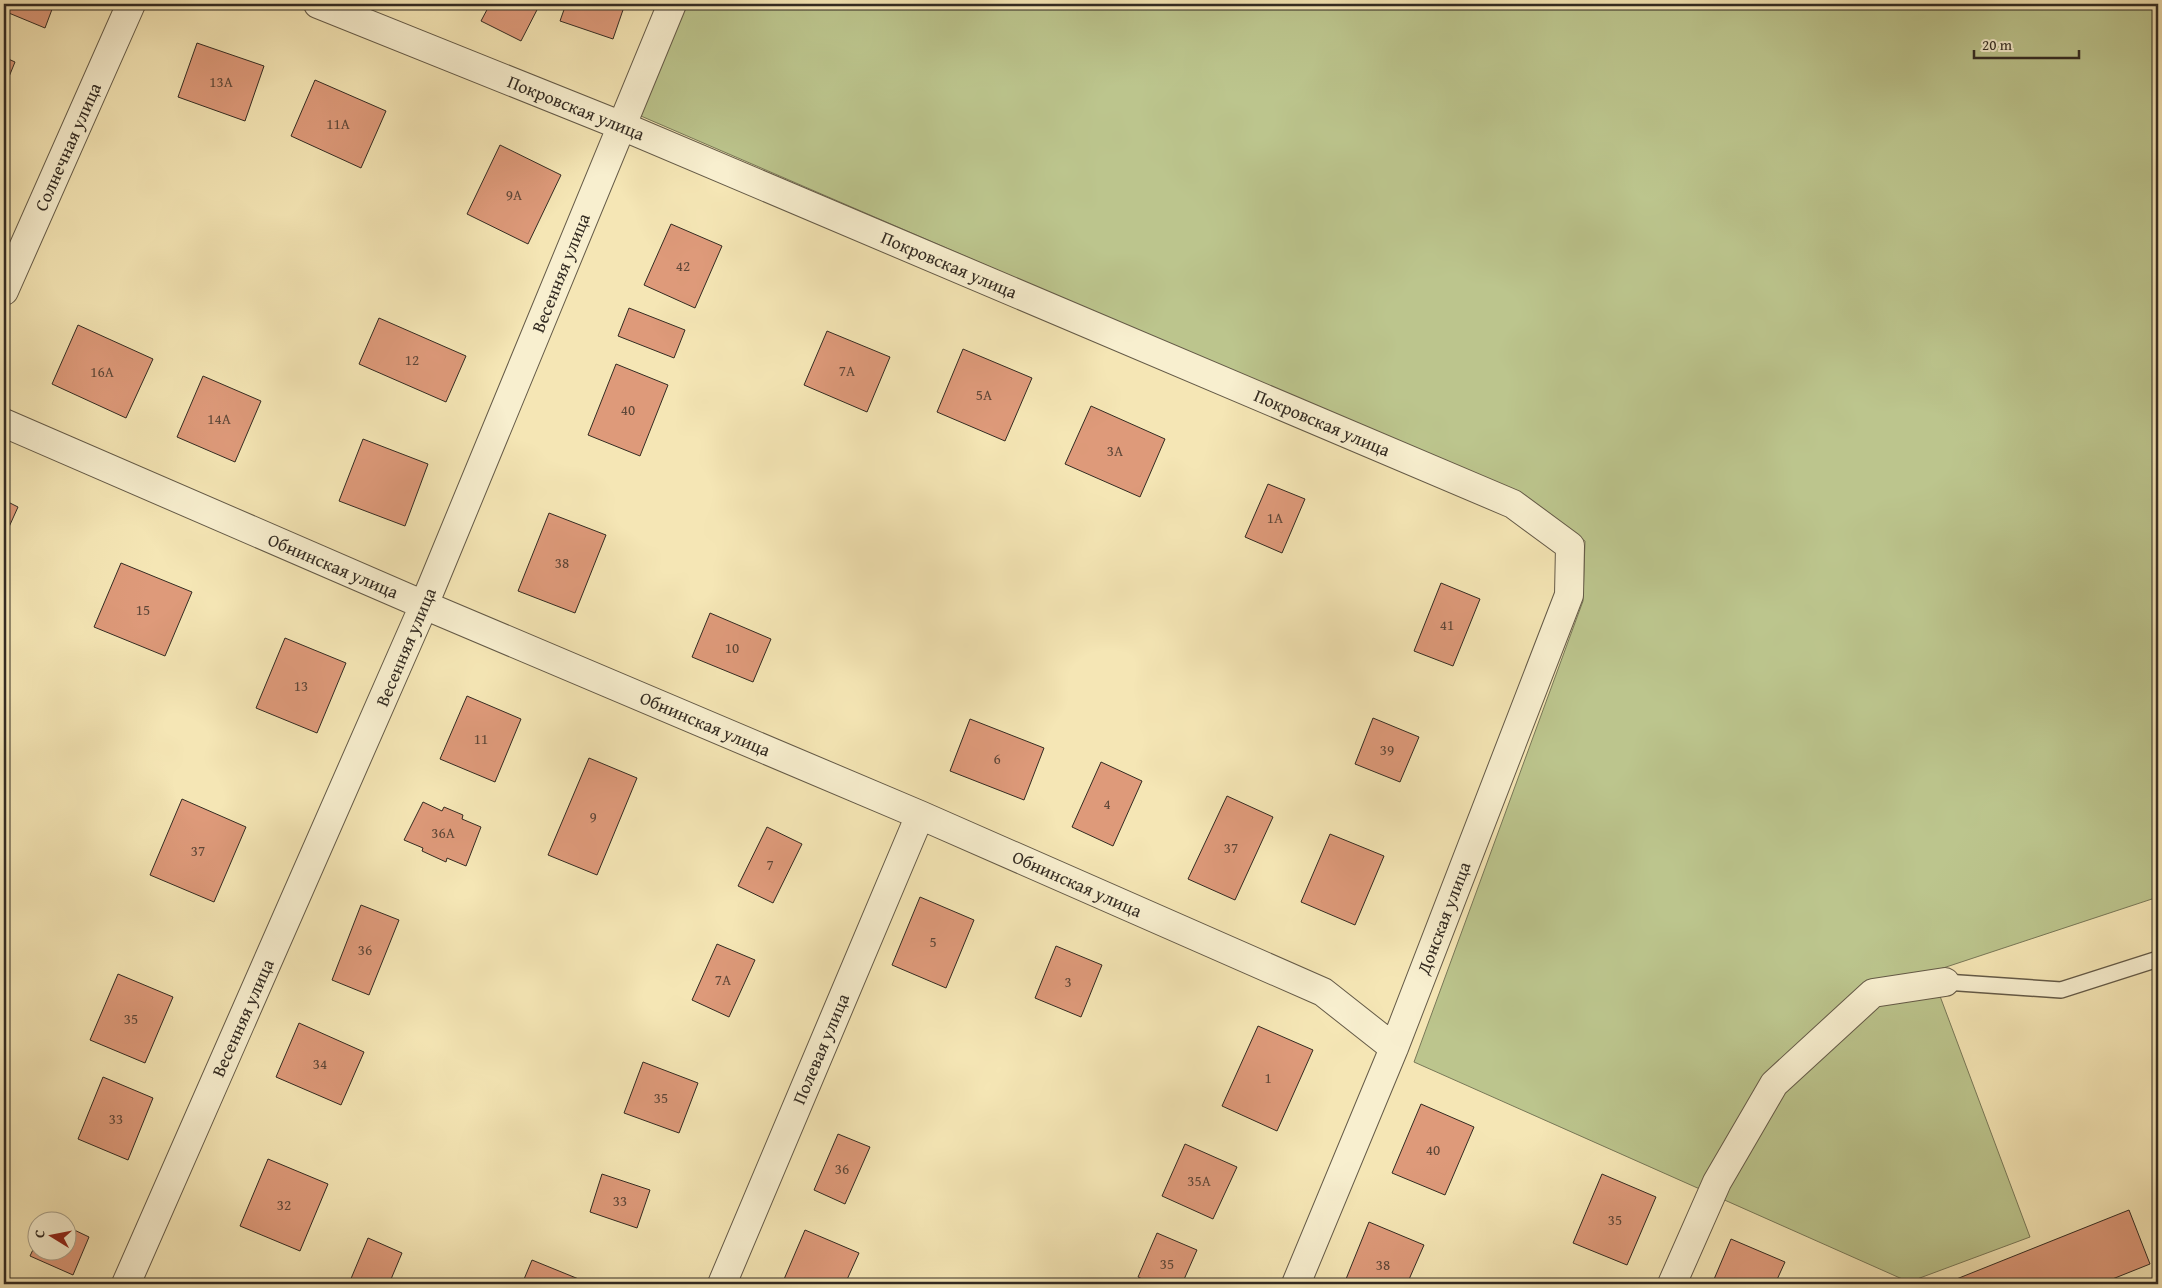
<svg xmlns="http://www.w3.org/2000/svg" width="2162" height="1288" font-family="'Gentium Book Plus',serif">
  <rect width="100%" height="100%" fill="#f5e6b5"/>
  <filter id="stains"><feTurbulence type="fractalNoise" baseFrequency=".004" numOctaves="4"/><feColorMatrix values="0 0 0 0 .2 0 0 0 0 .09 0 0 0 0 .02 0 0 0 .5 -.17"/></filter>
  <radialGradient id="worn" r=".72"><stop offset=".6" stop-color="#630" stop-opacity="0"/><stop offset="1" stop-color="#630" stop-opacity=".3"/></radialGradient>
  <path fill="#bcc58d" stroke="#787858" d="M671,4H2158V897L1931,972L2030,1237L1909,1282L1414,1062L1583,601L1585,541L1518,495L627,110Z"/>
  <path fill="#de9a7a" stroke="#332b22" d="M4,4H54L45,28L4,11Z
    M490,4H540L521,41L481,21Z
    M566,4H625L613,39L560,21Z
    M197,43L264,66L245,121L178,97Z
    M4,57L15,62L4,89Z
    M315,80L386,111L361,168L291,136Z
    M500,145L561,175L528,244L467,214Z
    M671,224L722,246L695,308L644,285Z
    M629,308L685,330L674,358L618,336Z
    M379,318L466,356L446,402L359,364Z
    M78,325L153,359L126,418L52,384Z
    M827,331L890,357L867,412L804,385Z
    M963,349L1032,378L1005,441L937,412Z
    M616,364L668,385L640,456L588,435Z
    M203,376L261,401L235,462L177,437Z
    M1091,406L1165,439L1140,497L1065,464Z
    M363,439L428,464L405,526L339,501Z
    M1268,484L1305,499L1282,553L1245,537Z
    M4,500L18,507L4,538Z
    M549,513L606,535L575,613L518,591Z
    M121,563L192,592L165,656L94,627Z
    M1441,583L1480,599L1453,666L1414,651Z
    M710,613L771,639L753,682L692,657Z
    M285,638L346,663L317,733L256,708Z
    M467,696L521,719L495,782L440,759Z
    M1373,718L1419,737L1400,782L1355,764Z
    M970,719L1044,748L1024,800L950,771Z
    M589,758L637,778L597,875L548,855Z
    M1101,762L1142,781L1113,846L1072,827Z
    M1227,796L1273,817L1235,900L1188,879Z
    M182,799L246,827L214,902L150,875Z
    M423,802L442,811L444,807L463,815L462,819L481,827L466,866L447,858L446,862L422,851L423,848L404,840Z
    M767,827L802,844L773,903L738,886Z
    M1330,834L1384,856L1355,925L1301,902Z
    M920,897L974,920L946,988L892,965Z
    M361,905L399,920L369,995L332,980Z
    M717,944L755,960L729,1017L692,1000Z
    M1056,946L1102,965L1081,1017L1035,998Z
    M118,974L173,997L145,1063L90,1040Z
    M299,1023L364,1052L341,1105L276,1077Z
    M1258,1026L1313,1050L1277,1131L1222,1106Z
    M643,1062L698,1083L679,1133L624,1113Z
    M103,1077L153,1098L128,1160L78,1139Z
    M1421,1104L1474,1127L1445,1195L1392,1173Z
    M838,1134L870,1147L845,1204L814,1190Z
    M1185,1144L1237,1167L1213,1219L1162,1196Z
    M268,1159L328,1184L300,1251L240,1226Z
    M602,1174L650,1190L637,1228L590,1212Z
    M1602,1174L1656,1197L1627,1265L1573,1243Z
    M2129,1210L2150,1264L2100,1284H1944Z
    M1369,1222L1424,1245L1407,1284H1344Z
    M68,1227L89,1237L73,1275L30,1256L38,1239V1250H68Z
    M805,1230L859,1253L845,1284H782Z
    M1157,1233L1197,1250L1182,1284H1153L1138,1277Z
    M368,1238L402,1253L389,1284H359L350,1281Z
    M1731,1239L1785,1262L1775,1284H1712Z
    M532,1260L586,1282L585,1284H522Z"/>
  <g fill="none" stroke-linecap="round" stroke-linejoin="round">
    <defs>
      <path id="lane" d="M1945,982L2061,990L2158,959"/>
      <path id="street" d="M318,4L622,126L1513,504L1570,546L1569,595L1394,1048L1296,1284
        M4,291L131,4
        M4,423L424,605L920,815L1323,992L1394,1048
        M126,1284L424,605L672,4
        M722,1284L920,815
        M1672,1284L1717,1182L1774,1084L1873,993L1945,982"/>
    </defs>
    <use href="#lane" stroke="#645a47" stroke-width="18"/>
    <use href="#street" stroke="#645a47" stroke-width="30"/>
    <use href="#lane" stroke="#f8efcf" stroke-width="15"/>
    <use href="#street" stroke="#f8efcf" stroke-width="28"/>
  </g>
  <g text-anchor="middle" stroke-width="4" stroke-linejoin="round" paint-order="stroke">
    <g font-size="15" fill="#5e4738">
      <text x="221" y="87">13А</text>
      <text x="338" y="129">11А</text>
      <text x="514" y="200">9А</text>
      <text x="683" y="271">42</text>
      <text x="412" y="365">12</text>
      <text x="847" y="376">7А</text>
      <text x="102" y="377">16А</text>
      <text x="984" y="400">5А</text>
      <text x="628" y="415">40</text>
      <text x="219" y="424">14А</text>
      <text x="1115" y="456">3А</text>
      <text x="1275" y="523">1А</text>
      <text x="562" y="568">38</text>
      <text x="143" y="615">15</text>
      <text x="1447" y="630">41</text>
      <text x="732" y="653">10</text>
      <text x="301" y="691">13</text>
      <text x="481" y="744">11</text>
      <text x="1387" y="755">39</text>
      <text x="997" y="764">6</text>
      <text x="1107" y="809">4</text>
      <text x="593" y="822">9</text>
      <text x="443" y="838">36А</text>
      <text x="1231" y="853">37</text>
      <text x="198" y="856">37</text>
      <text x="770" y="870">7</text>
      <text x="933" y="947">5</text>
      <text x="365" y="955">36</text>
      <text x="723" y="985">7А</text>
      <text x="1068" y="987">3</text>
      <text x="131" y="1024">35</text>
      <text x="320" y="1069">34</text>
      <text x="1268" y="1083">1</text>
      <text x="661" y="1103">35</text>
      <text x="116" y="1124">33</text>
      <text x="1433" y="1155">40</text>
      <text x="842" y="1174">36</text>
      <text x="1199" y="1186">35А</text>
      <text x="620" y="1206">33</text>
      <text x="284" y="1210">32</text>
      <text x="1615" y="1225">35</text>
      <text x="1167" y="1269">35</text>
      <text x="1383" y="1270">38</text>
    </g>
    <g font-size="18" fill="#332b22" stroke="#f8efcf">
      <text transform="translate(576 108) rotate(22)" y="6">Покровская улица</text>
      <text transform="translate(68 147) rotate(-66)" y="6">Солнечная улица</text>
      <text transform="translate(949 265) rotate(23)" y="6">Покровская улица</text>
      <text transform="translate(561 273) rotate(-68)" y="6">Весенняя улица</text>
      <text transform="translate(1322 423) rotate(23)" y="6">Покровская улица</text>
      <text transform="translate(333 566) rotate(23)" y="6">Обнинская улица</text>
      <text transform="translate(406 647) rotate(-67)" y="6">Весенняя улица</text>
      <text transform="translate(705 724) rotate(23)" y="6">Обнинская улица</text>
      <text transform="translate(1077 884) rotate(24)" y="6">Обнинская улица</text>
      <text transform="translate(1444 918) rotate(-69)" y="6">Донская улица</text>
      <text transform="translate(243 1018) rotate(-66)" y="6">Весенняя улица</text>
      <text transform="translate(821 1049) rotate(-67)" y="6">Полевая улица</text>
    </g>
  </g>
  <rect width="2162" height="1288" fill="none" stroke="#f5e6b5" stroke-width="20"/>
  <rect x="5" y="5" width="2152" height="1278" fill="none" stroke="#332b22" stroke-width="2.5"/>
  <rect x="10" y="10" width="2142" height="1268" fill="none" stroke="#332b22"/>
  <g transform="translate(52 1236) rotate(280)"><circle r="24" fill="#f8efcf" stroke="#a9a18a"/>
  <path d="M0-4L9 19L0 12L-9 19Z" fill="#8f2418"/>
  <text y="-8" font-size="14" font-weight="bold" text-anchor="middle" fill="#332b22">С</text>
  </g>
  <path d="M1974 50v8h105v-8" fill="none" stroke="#332b22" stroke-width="2.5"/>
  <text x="1982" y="50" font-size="15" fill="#332b22" stroke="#f8efcf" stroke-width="4" paint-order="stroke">20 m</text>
  <rect width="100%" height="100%" filter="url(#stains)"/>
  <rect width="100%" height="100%" fill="url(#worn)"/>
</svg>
